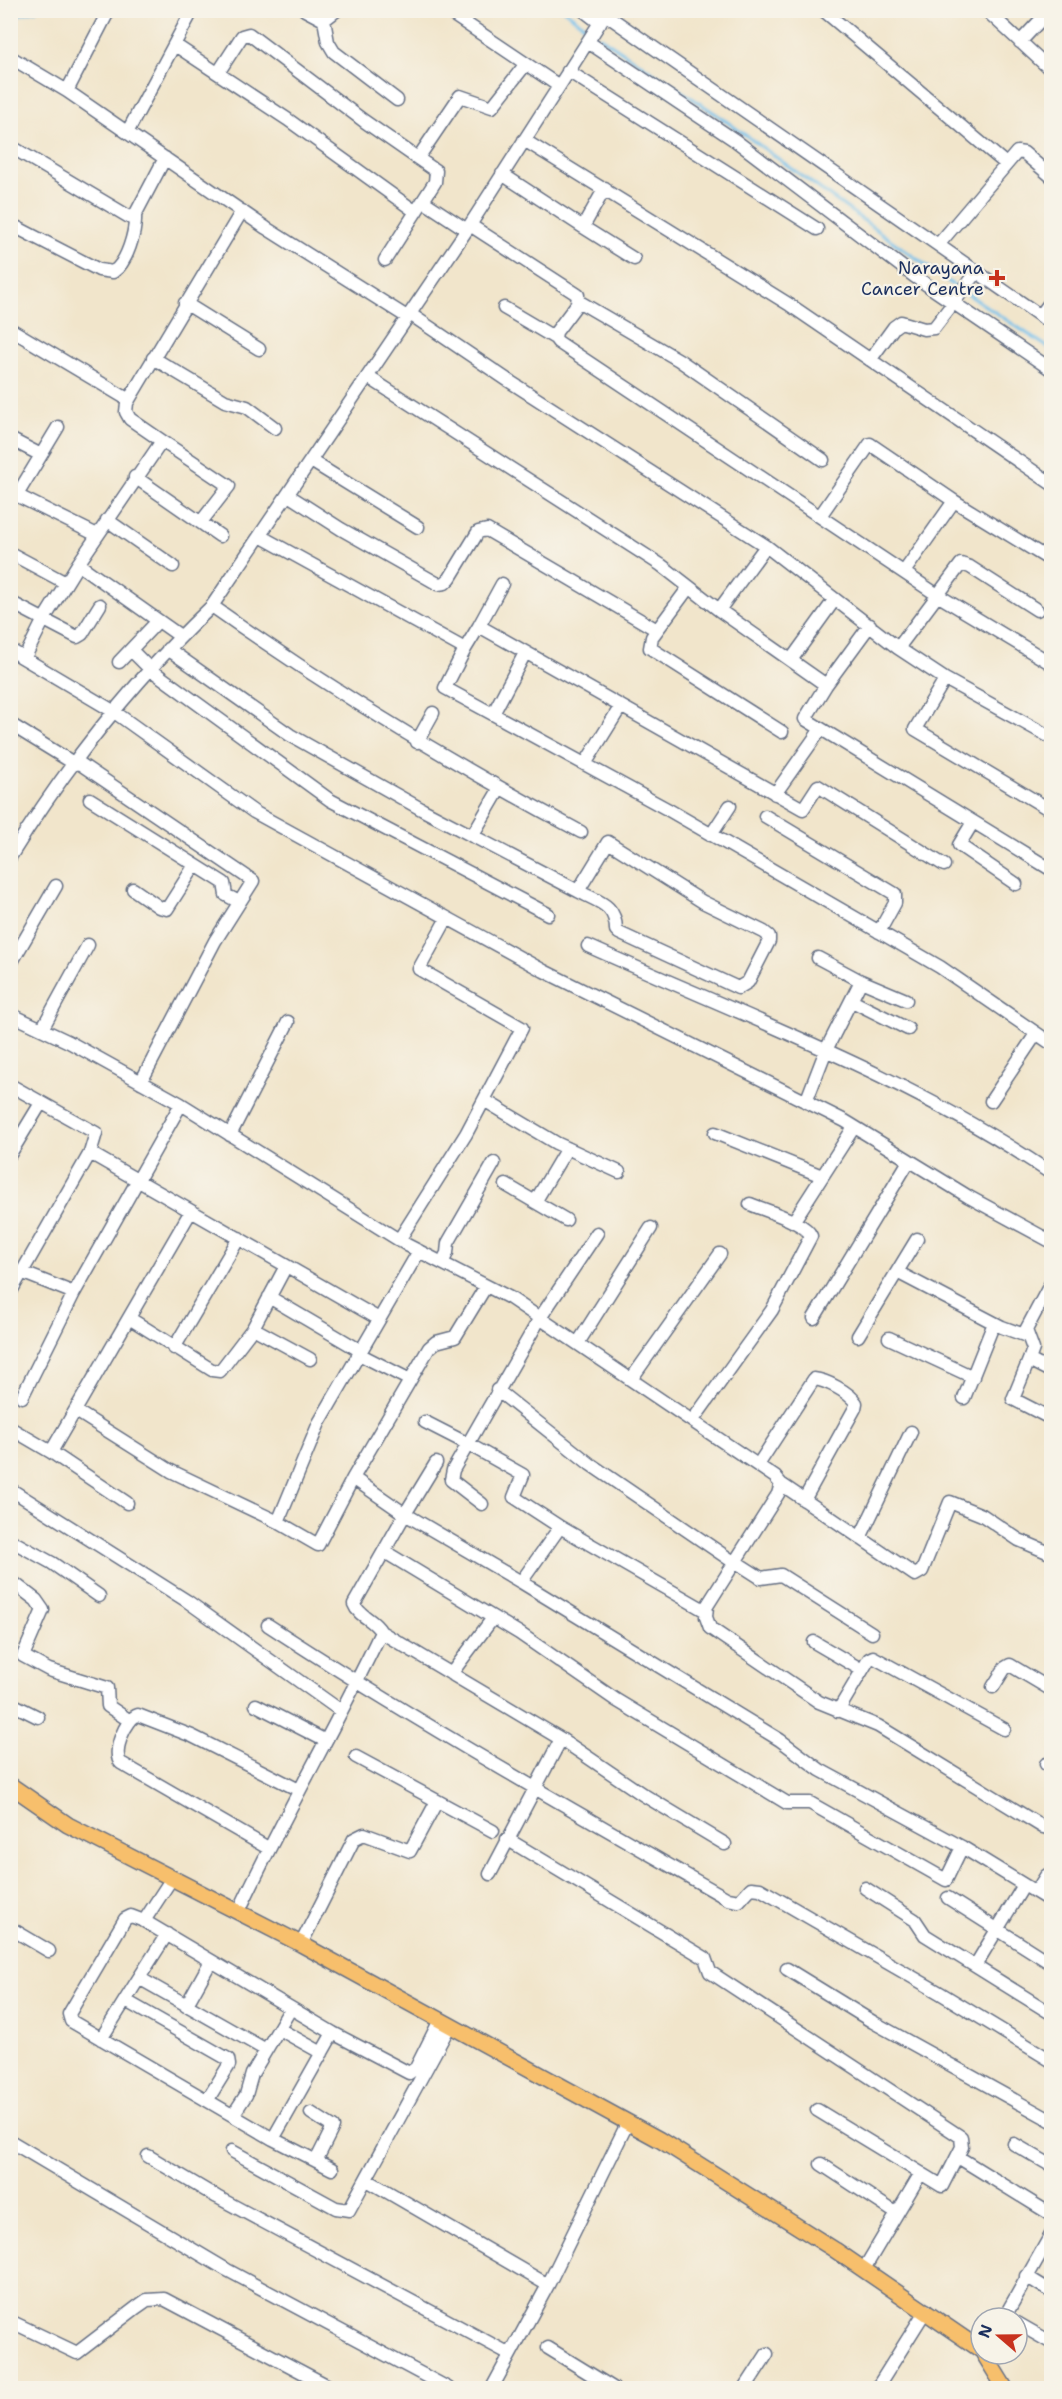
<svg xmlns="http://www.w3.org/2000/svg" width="1062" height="2399" font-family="'Shantell Sans',sans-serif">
  <rect width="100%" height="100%" fill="#f7f3e8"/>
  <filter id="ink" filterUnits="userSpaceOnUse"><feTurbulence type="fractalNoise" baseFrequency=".0167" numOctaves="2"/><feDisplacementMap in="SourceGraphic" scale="12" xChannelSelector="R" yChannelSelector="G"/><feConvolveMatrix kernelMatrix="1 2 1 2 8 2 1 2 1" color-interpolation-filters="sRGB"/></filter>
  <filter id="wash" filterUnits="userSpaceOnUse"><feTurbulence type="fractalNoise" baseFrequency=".008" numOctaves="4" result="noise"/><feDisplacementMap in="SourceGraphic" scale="24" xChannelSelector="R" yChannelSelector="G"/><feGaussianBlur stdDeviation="1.35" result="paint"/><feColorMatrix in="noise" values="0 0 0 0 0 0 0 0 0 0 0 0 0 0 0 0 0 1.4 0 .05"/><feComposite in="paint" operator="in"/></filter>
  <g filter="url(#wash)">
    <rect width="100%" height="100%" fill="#f1e5cb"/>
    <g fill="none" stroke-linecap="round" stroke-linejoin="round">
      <path stroke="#71c0ec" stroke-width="3" d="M564,10L589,29
        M10,17L36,10
        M600,37L719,116L960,290
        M966,293L1052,350"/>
    </g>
  </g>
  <g filter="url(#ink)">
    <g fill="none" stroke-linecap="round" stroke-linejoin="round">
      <defs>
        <path id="minor" d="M305,10L324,20L337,10
          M446,10L559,86
          M583,10L600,23
          M823,10L1006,164
          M986,10L1052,71
          M605,14L1052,324
          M324,20L328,42L334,52L397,100
          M588,42L736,141L914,276L1052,370
          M1020,42L1050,10
          M175,45L287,119L416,212
          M10,57L67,91L266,228L407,317
          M568,71L817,229
          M218,73L242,36L249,34L364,121L436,171L435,182L385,260
          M67,91L109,10
          M128,131L191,13
          M524,140L790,305L1052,484
          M10,146L131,218L135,215L165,158
          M418,158L460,96L492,107L525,65
          M502,174L583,227L605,188
          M423,201L467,230
          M10,224L99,270L113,272C127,263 136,232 135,215
          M470,225L578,295L577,304L556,332L555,338L558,342L939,596L1052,664
          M583,227L634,259
          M938,245L1017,152L1024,153L1052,177
          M578,301L679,360L823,460
          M185,303L259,349
          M504,308L555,338
          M410,314L509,381L766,546L898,648L945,679L1052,738
          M1040,316L1052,300
          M10,329L129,400
          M153,358L225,401L247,407L275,428
          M870,360L894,327L901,322L924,329L934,328L977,272
          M368,377L661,565L719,610L766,546
          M10,439L41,455
          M162,441L229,486L201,522
          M311,461L418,527
          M135,477L220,536
          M10,492L97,535
          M17,495L58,427
          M288,495L341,529L438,584L445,583L450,578L478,532L487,530L657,630
          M820,516L870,444L954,501
          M107,520L173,566
          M260,536L465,649L479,626L803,809L818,786L944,865
          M10,553L66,583
          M78,564L162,441L130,419L126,412L127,403L242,211
          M904,572L954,501L1052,561
          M689,587L652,637L650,648L782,732
          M10,602L77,637L82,634L100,605
          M212,606C331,690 453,764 581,832
          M719,610L826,685
          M870,625L826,685L805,719L1052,870
          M479,626L502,584
          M898,648L961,564L970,567L1037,610
          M168,649L290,735L423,810L578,891L608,842L703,902L764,932L769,936V941L748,982L738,988L619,933L616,930C616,904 598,902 578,891
          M465,649L445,688L667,809L940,967L1052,1044
          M10,650L113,711L254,812L544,971L845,1121L969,1197L1052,1242
          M131,650L150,669L330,800L548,914
          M25,657L44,619L78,564L180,636
          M791,660L835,599
          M119,662L158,621
          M945,679L915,729L1052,811
          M493,714L525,653
          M10,724L75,764
          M417,742L433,713
          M76,761L253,881L215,941L141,1082
          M585,764L621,706
          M775,794L821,729
          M90,799L224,883L226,895L239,902
          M765,816L895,894V903L879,932
          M973,822L959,845L1016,884
          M711,835L730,806
          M472,836L500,788
          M10,857C67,765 134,680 212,606L470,225L608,10
          M133,889L159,907L167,909L195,865
          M588,946C745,1017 909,1076 1052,1174
          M818,958L861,981
          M10,965L56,886
          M852,1001L908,1029
          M10,1014L69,1042L181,1104L407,1245L510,1298L775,1477L781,1484L778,1494L707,1606L706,1617L710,1628L819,1702L878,1726L1043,1827L1052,1829
          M42,1029L88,945
          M10,1085L96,1133L90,1153
          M484,1100L556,1143L619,1172
          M991,1101L1036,1034
          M806,1102L826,1050L861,981L906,1000
          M715,1133L822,1176
          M230,1135L288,1022
          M10,1154L41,1103
          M506,1185L566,1220
          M535,1202L567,1148
          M191,1211L379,1319
          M793,1222L854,1127
          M399,1240L466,1134L522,1028L419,969L447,918
          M442,1263L447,1253L448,1243L494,1163
          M21,1272L74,1293
          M897,1272L1002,1327L1027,1336
          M10,1293L90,1153L191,1211L51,1452L10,1428
          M269,1297L361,1351
          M129,1318L212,1370L220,1371L253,1328L286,1266
          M814,1318L909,1161
          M253,1328L310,1359
          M858,1336L917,1239
          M889,1338L973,1377
          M578,1343L651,1228
          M174,1348L239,1238
          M359,1354L410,1380
          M1029,1360L1033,1349L1026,1330L1052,1281
          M1052,1372L1029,1360L1013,1399L1052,1419
          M632,1378L720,1254
          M497,1390L590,1464L735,1563
          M22,1397L74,1293L181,1104
          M964,1398L994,1323
          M76,1411L171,1471L278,1522L318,1545L353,1478
          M693,1420L772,1310L811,1236C806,1222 764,1210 750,1204
          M425,1422L468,1444L453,1470L451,1480L482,1504
          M51,1452L127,1503
          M436,1463L405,1514L521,1582L560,1527L706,1611
          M758,1465L814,1379C826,1380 849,1392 856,1403L855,1408L804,1500
          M781,1484L915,1575L922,1571L950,1502L982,1515L1019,1540L1052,1554
          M10,1489L187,1601L341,1711
          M278,1522L319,1423L419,1251
          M560,1527L514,1497L523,1475L468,1444L540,1318L597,1233
          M860,1538L911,1432
          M10,1540L52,1563L99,1596
          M385,1552L519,1633L616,1700L787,1803H810L946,1880L962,1847
          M736,1562L761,1578L781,1575L872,1633
          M10,1580L36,1600L43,1610L23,1656L49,1670L107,1688L108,1706L130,1721
          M521,1582L780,1740L820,1770L962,1847L1052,1902
          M268,1625C418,1723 573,1810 728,1899L739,1901L751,1888L760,1889L940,1993L1052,2061
          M381,1632L561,1739L490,1874
          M814,1642L862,1670
          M451,1674L493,1618
          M993,1687L1005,1668L1010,1665L1052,1690
          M10,1703L38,1717
          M256,1705L324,1740
          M838,1711L869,1659L873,1657L1004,1729
          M561,1739L642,1794L725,1844
          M356,1757L493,1831
          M1046,1764L1052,1767
          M507,1839L705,1958L710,1972L961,2137L962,2147L942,2186L817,2110
          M268,1848L121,1763C111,1753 126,1718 138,1715L192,1736L299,1790
          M865,1888L915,1920L925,1935L1052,2014
          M1036,1892L1046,1876L1052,1872
          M948,1898L1052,1964
          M239,1911C283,1816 336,1727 381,1632C374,1619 359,1617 354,1604L405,1514L353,1478L429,1348L436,1342L455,1337L486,1286
          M144,1921L172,1878
          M10,1928L49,1951
          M301,1944L354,1839L364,1834L410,1851L437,1801
          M975,1966L1024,1885
          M787,1969L873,2022L1052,2121
          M139,1978L167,1934
          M126,2001L228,2059L229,2065L208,2099
          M186,2006L211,1961
          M279,2029L322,2053
          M101,2039L139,1978L266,2050
          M311,2113L333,2127L316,2161
          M233,2115L246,2095L252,2074L291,2008
          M273,2139L333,2033
          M10,2141L227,2270L448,2388
          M1014,2144L1052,2166
          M232,2151L336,2208L349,2210L450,2025
          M148,2156L217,2197L510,2354
          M958,2157L1052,2215
          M821,2164L896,2213
          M332,2169L273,2139L71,2021L69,2014L125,1919L131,1916L144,1921L333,2033L409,2073L416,2068L440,2020
          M367,2180L548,2285
          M864,2269L921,2173
          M1026,2276L1052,2292
          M1004,2318L1052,2233
          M10,2321L77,2353L137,2307L147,2300L164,2299L332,2388
          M1017,2323L1052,2343
          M548,2348L613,2388
          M492,2388L548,2285L628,2122
          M745,2388L767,2354
          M877,2388L926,2310"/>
        <path id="major" d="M10,1785L68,1825L301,1944L660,2140L835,2250L981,2350
          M984,2354L1005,2388"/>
      </defs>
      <use href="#minor" stroke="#666f84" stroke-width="15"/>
      <use href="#major" stroke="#666f84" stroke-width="18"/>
      <use href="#minor" stroke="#fff" stroke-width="12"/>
      <use href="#major" stroke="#f7bf6c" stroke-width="15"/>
    </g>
  </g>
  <path fill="#c8321e" stroke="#f7f3e8" stroke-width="2" d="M994 269h6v6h6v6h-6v6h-6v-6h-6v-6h6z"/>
  <g text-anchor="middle" stroke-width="4.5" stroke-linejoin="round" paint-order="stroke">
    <g font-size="18" fill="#1b2f5e" stroke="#f7f3e8" text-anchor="end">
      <text x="984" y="274">Narayana<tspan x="984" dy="21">Cancer Centre</tspan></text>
    </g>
  </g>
  <rect width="1062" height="2399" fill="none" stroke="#f7f3e8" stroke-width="36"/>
  <g transform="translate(999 2336) rotate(290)"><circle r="28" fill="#f7f3e8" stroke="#9fa5b1" stroke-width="1.5"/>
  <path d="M0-4.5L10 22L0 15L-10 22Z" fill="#c8321e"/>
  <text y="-9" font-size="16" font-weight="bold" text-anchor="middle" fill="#1b2f5e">N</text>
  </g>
</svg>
